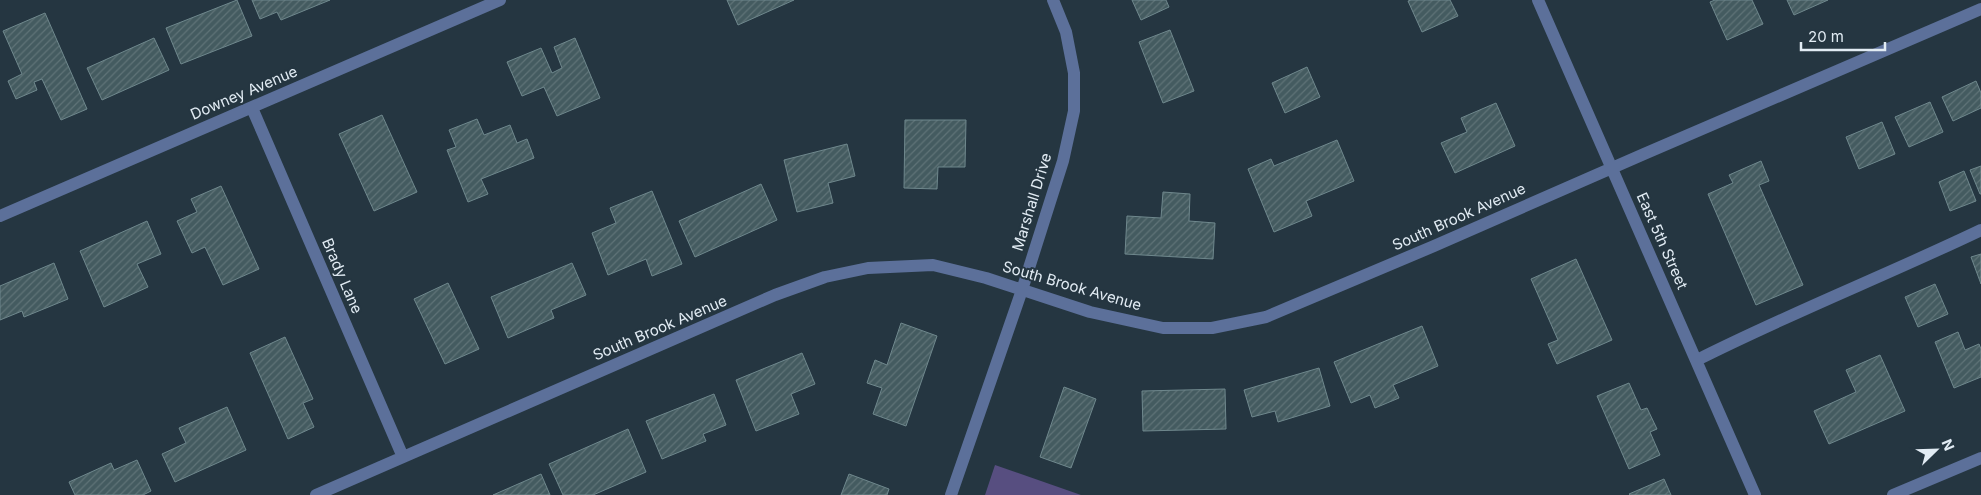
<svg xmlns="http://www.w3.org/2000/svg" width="1981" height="495" font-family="Inter,sans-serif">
  <defs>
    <pattern id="building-hatch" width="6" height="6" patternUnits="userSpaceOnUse" patternTransform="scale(1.25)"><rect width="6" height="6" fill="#445b60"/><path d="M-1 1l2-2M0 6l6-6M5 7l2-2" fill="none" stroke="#5f7377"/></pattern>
  </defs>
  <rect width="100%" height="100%" fill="#253641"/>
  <path fill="#574e80" d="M995,465L1081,495H985Z"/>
  <path fill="url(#building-hatch)" stroke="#6f888d" d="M237,0L252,36L181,64L166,28Z
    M252,0H330L281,20L277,12L260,19Z
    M727,0H794L738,25Z
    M1132,0H1166L1169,7L1141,20Z
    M1411,0H1450L1458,16L1422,32L1408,1Z
    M1715,0H1752L1763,24L1727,40L1710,2Z
    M1787,0H1828L1794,15Z
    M45,13L87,109L61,120L42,79L34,82L37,90L16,99L8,81L22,74L3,31Z
    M1170,30L1194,91L1163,103L1139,42Z
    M154,38L169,70L102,100L87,68Z
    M575,38L600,98L557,116L544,87L522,96L507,62L541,48L552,73L562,68L554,47Z
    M1307,67L1320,97L1285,113L1272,83Z
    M1976,81L1981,93V108L1953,121L1942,97Z
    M1930,102L1943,132L1909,147L1895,117Z
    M1496,103L1515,146L1455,173L1441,143L1467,132L1461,118Z
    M382,115L417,192L374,211L339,134Z
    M477,119L484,135L510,125L517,143L527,139L534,158L481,179L488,194L468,202L447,150L456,147L449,130Z
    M905,120H966L965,167H938L937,189L904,188Z
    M1882,122L1895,154L1859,169L1846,137Z
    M1337,140L1354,181L1306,201L1312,216L1274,232L1248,169L1271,159L1274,166Z
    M847,144L855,176L828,183L833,203L797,212L784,160Z
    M1761,161L1769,181L1759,185L1803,285L1756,305L1708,194L1733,183L1729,175Z
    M1981,166V194H1980L1970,170Z
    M1964,171L1976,201L1950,211L1939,182Z
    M761,184L777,220L695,257L679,221Z
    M221,186L259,269L223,285L205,247L192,253L177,221L197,212L191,199Z
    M652,191L682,264L652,276L646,259L608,275L592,233L616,223L610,208Z
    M1163,192L1190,194L1189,221L1215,223L1213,259L1125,254L1127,216L1161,218Z
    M147,221L161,254L137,264L148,287L104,307L80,251Z
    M1981,254V284L1971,257Z
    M1576,259L1612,340L1557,364L1548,344L1558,340L1531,279Z
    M54,263L68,299L24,317L22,311L0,320V286Z
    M572,263L586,295L551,310L554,318L508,338L491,297Z
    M448,283L479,349L445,364L414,299Z
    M1935,284L1948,314L1918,327L1905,297Z
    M901,323L937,336L906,426L873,414L882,388L867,383L875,360L887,365Z
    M1422,326L1438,366L1393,385L1399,398L1375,408L1370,395L1351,403L1334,362Z
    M1958,332L1965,350L1979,344L1981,349V377L1954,388L1935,342Z
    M285,337L313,399L303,403L314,427L288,439L250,353Z
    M802,353L815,384L791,394L799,414L756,431L736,380Z
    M1880,355L1905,411L1829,444L1814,411L1856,392L1846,370Z
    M1319,368L1330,406L1278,422L1275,411L1252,417L1244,390Z
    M1629,383L1641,410L1647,408L1657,429L1650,432L1660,455L1629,469L1597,396Z
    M1064,387L1096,399L1071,468L1040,457Z
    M1225,389L1226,429L1143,431L1142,391Z
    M714,394L726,425L703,434L706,441L662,459L646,421Z
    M227,407L246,450L175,482L162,454L186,443L179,428Z
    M628,429L646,472L593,495H563L549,464Z
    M137,460L151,491L143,495H75L69,482L111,463L114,470Z
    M541,474L550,495H493Z
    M849,474L889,489L887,495H841Z
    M1664,479L1671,495H1630L1629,494Z"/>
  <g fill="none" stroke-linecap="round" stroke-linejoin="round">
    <path stroke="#5c709a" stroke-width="12" d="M1538,0L1755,495
      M252,108L403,457
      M0,216L500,0
      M1697,360C1790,313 1887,275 1981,230
      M316,495L775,295L825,277L868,268L933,265L986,278L1090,312L1163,328H1212L1266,317L1434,246L1644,154L1981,9
      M951,495L1022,290L1063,161L1074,111V73L1066,32L1053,0
      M1893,495L1981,458"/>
  </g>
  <g text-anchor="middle" stroke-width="4" stroke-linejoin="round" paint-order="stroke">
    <g font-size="15" fill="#e2ecf4" stroke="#253641">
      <text transform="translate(244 93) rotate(-23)" y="5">Downey Avenue</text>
      <text transform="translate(1032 202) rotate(-73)" y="5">Marshall Drive</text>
      <text transform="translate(1459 217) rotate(-24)" y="5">South Brook Avenue</text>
      <text transform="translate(1662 241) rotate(66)" y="5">East 5th Street</text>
      <text transform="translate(342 276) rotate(67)" y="5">Brady Lane</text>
      <text transform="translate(1072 286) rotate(16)" y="5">South Brook Avenue</text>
      <text transform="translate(660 328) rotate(-23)" y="5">South Brook Avenue</text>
    </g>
  </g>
  <g transform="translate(1936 450) rotate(67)" stroke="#253641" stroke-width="4" paint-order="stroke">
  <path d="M0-4L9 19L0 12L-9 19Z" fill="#e2ecf4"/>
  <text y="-8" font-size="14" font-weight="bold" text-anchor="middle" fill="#e2ecf4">N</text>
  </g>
  <path d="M1801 42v8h84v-8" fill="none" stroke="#e2ecf4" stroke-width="2.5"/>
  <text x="1808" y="42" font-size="15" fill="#e2ecf4" stroke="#253641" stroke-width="4" paint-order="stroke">20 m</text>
</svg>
